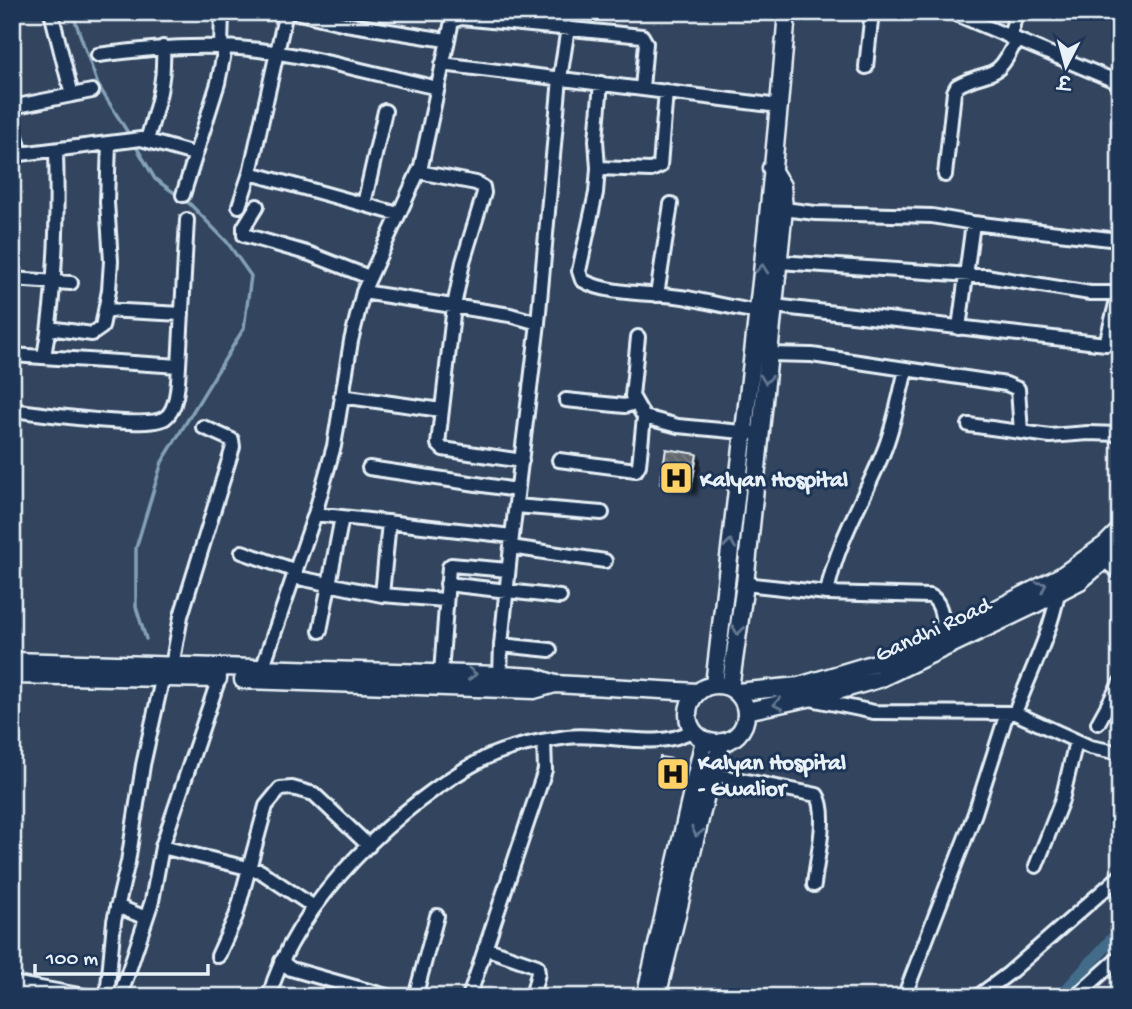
<svg xmlns="http://www.w3.org/2000/svg" width="1132" height="1009" font-family="'Gochi Hand','Playpen Sans Deva',sans-serif">
  <defs>
    <pattern id="building-back-hatch" width="6" height="6" patternUnits="userSpaceOnUse" patternTransform="scale(1.75)"><rect width="6" height="6" fill="#62676d"/><path d="M-1 5l2 2M0 0l6 6M5-1l2 2" fill="none" stroke="#787d83"/></pattern>
    <filter id="shadow"><feDropShadow dx="5" dy="5" stdDeviation="2" flood-color="#0009"/></filter>
  </defs>
  <rect width="100%" height="100%" fill="#32445e"/>
  <filter id="ink" filterUnits="userSpaceOnUse"><feTurbulence type="fractalNoise" baseFrequency=".0143" numOctaves="2"/><feDisplacementMap in="SourceGraphic" scale="14" xChannelSelector="R" yChannelSelector="G"/><feConvolveMatrix kernelMatrix="1 2 1 2 8 2 1 2 1" color-interpolation-filters="sRGB"/></filter>
  <g filter="url(#ink)">
    <g fill="none" stroke-linecap="round" stroke-linejoin="round">
      <path stroke="#84a1b6" stroke-width="3.5" d="M72,12L98,85L130,136
        M134,143L155,179L190,204L227,242L251,276L244,328L162,462L136,548V607L146,639"/>
      <path stroke="#426c8a" stroke-width="12" d="M1060,997L1120,930"/>
    </g>
    <path fill="url(#building-back-hatch)" stroke="#e8f1f8" stroke-width="2" filter="url(#shadow)" d="M666,449L697,454L691,489L660,484Z
      M660,757L680,760L678,780L657,777Z"/>
    <g fill="none" stroke-linecap="round" stroke-linejoin="round">
      <defs>
        <path id="minor" d="M51,12L72,95
          M295,12L346,24L446,40
          M951,12L1120,83
          M1010,38L1016,12
          M221,47L222,12
          M98,55C152,48 205,43 259,50C319,58 379,75 438,88
          M442,64L779,106
          M866,67L872,12
          M601,83L596,140L598,168L596,193L579,271L582,280C608,296 658,292 688,298C712,303 734,308 758,312
          M12,107L92,91
          M12,122L21,154
          M147,140C157,105 165,84 163,47
          M12,155L141,139L194,154
          M598,168L651,170L660,166L666,91
          M419,172L476,183L483,187L484,193L463,262L454,306L438,444L443,449L522,461
          M250,173L398,214
          M945,175L954,92L957,86C992,67 995,85 1016,40
          M183,195L218,83L225,48
          M364,204L385,111
          M239,206L250,173L286,12
          M257,206L244,227V235L310,254L369,277
          M784,209L815,213L932,216L973,223L1110,239
          M779,262L986,276L1090,293H1120
          M12,279L71,283
          M363,292L510,315L538,323L512,536L501,645L500,675
          M657,295L671,204
          M774,306L1106,344L1119,292
          M105,310L182,314
          M538,323L560,78L568,28
          M49,328L92,334L102,327L109,290L111,261L107,202L109,143
          M959,328L973,223
          M638,337L632,396L644,417L678,426L753,433
          M769,354L812,355L1006,384L1018,389L1021,432
          M12,355L179,366C178,381 178,409 165,418C147,430 38,413 12,410
          M44,357C56,290 58,219 56,150
          M179,366L187,220
          M341,396L441,410
          M566,400L625,406L634,403
          M969,425L1050,436L1088,433L1120,434
          M559,460L636,470L639,465L644,417
          M369,468L517,490
          M516,506L602,513
          M315,514L512,536
          M511,547L605,561
          M242,552L296,571
          M1105,561L1120,573
          M294,577L382,595L445,600
          M447,584L560,597
          M745,584L827,593L930,596C943,602 942,623 945,636
          M827,593C837,541 863,501 883,453C894,427 899,397 906,370
          M382,595L389,522
          M320,631L342,517
          M501,645L550,650
          M262,669L315,514L334,446L351,341L363,292L421,166L452,21L461,18L642,36L646,43L642,88
          M171,672L181,616L233,447L232,440L203,427
          M441,673L449,567L451,565L508,570
          M811,699L874,712L1015,713L1090,747L1120,753
          M1015,713C1030,673 1050,635 1058,593
          M1098,723L1120,683
          M711,774L817,795C829,813 816,862 814,885
          M162,847L260,871L314,907
          M1036,866L1062,800L1076,741
          M117,906L146,918
          M485,948L537,966L538,973L532,997
          M218,956L236,916L266,806L280,789L292,788L314,794L369,846
          M281,961L291,969L390,997
          M12,983L91,997
          M107,997L114,921L128,862L143,765L162,680
          M120,997L152,901L162,847L221,672
          M269,997C294,903 401,802 485,758C510,746 540,741 567,737C606,732 658,752 693,730
          M415,997L437,916
          M469,997L545,770L544,741
          M904,997L975,813L1007,713
          M977,997L1008,974L1120,876
          M1075,997L1120,957"/>
        <path id="major" d="M12,661L500,675L535,677L555,684L697,692
          M12,675L218,679
          M243,680L534,690L555,684
          M688 714a29 29 0 1 1 58 0a29 29 0 1 1-58 0Z
          M714,685C740,461 769,237 787,12
          M730,688L745,584L784,209L782,186L771,168
          M737,692L799,686L912,652L1061,576L1106,544L1120,530
          M746,711L827,694L879,679L1034,605L1080,581L1120,547
          M645,997L704,740
          M657,997L711,774L722,742"/>
      </defs>
      <use href="#minor" stroke="#e8f1f8" stroke-width="18"/>
      <use href="#major" stroke="#e8f1f8" stroke-width="21"/>
      <use href="#minor" stroke="#1d3557" stroke-width="12"/>
      <use href="#major" stroke="#1d3557" stroke-width="16"/>
    </g>
    <defs><path id="oneway-chevron" d="M-2-3.5L2.5 0L-2 3.5" fill="none" stroke-width="1.6" stroke-linecap="round" stroke-linejoin="round" transform="scale(1.75)"/></defs>
    <g stroke="#64778f">
      <use href="#oneway-chevron" transform="translate(762 269) rotate(-85)"/>
      <use href="#oneway-chevron" transform="translate(766 379) rotate(96)"/>
      <use href="#oneway-chevron" transform="translate(730 544) rotate(-83)"/>
      <use href="#oneway-chevron" transform="translate(1042 586) rotate(-28)"/>
      <use href="#oneway-chevron" transform="translate(738 630) rotate(98)"/>
      <use href="#oneway-chevron" transform="translate(472 674) rotate(2)"/>
      <use href="#oneway-chevron" transform="translate(778 704) rotate(168)"/>
      <use href="#oneway-chevron" transform="translate(697 832) rotate(104)"/>
    </g>
  </g>
  <defs>
    <symbol id="hospital-square" viewBox="-11 -11 22 22"><rect x="-9" y="-9" width="18" height="18" rx="4" fill="#ffd166" stroke="#1d3557"/><path d="M-5-5h3v3.5h4V-5h3V5h-3V1.5h-4V5h-3Z" fill="#111"/></symbol>
  </defs>
  <g fill-rule="evenodd">
    <use href="#hospital-square" x="657" y="459" width="38" height="38"/>
    <use href="#hospital-square" x="654" y="755" width="38" height="38"/>
  </g>
  <g text-anchor="middle" stroke-width="6" stroke-linejoin="round" paint-order="stroke">
    <g font-size="23" font-weight="bold" fill="#e8f1f8" stroke="#1d3557" text-anchor="start">
      <text x="700" y="486">Kalyan Hospital</text>
      <text x="698" y="769">Kalyan Hospital<tspan x="698" dy="26">- Gwalior</tspan></text>
    </g>
    <g font-size="23" fill="#e8f1f8" stroke="#1d3557">
      <text transform="translate(932 628) rotate(-25)" y="8">Gandhi Road</text>
    </g>
  </g>
  <rect width="1132" height="1009" fill="none" stroke="#1d3557" stroke-width="42"/>
  <rect x="21" y="21" width="1090" height="967" fill="none" stroke="#e8f1f8" stroke-width="2.5" filter="url(#ink)"/>
  <g transform="translate(1066 66) rotate(186)" stroke="#1d3557" stroke-width="5" paint-order="stroke">
  <path d="M0-5L12 26L0 18L-12 26Z" fill="#e8f1f8"/>
  <text y="-10" font-size="19" font-weight="bold" text-anchor="middle" fill="#e8f1f8">उ</text>
  </g>
  <path d="M35 964v10h173v-10" fill="none" stroke="#e8f1f8" stroke-width="3.5"/>
  <text x="46" y="964" font-size="21" fill="#e8f1f8" stroke="#1d3557" stroke-width="5" paint-order="stroke">100 m</text>
</svg>
